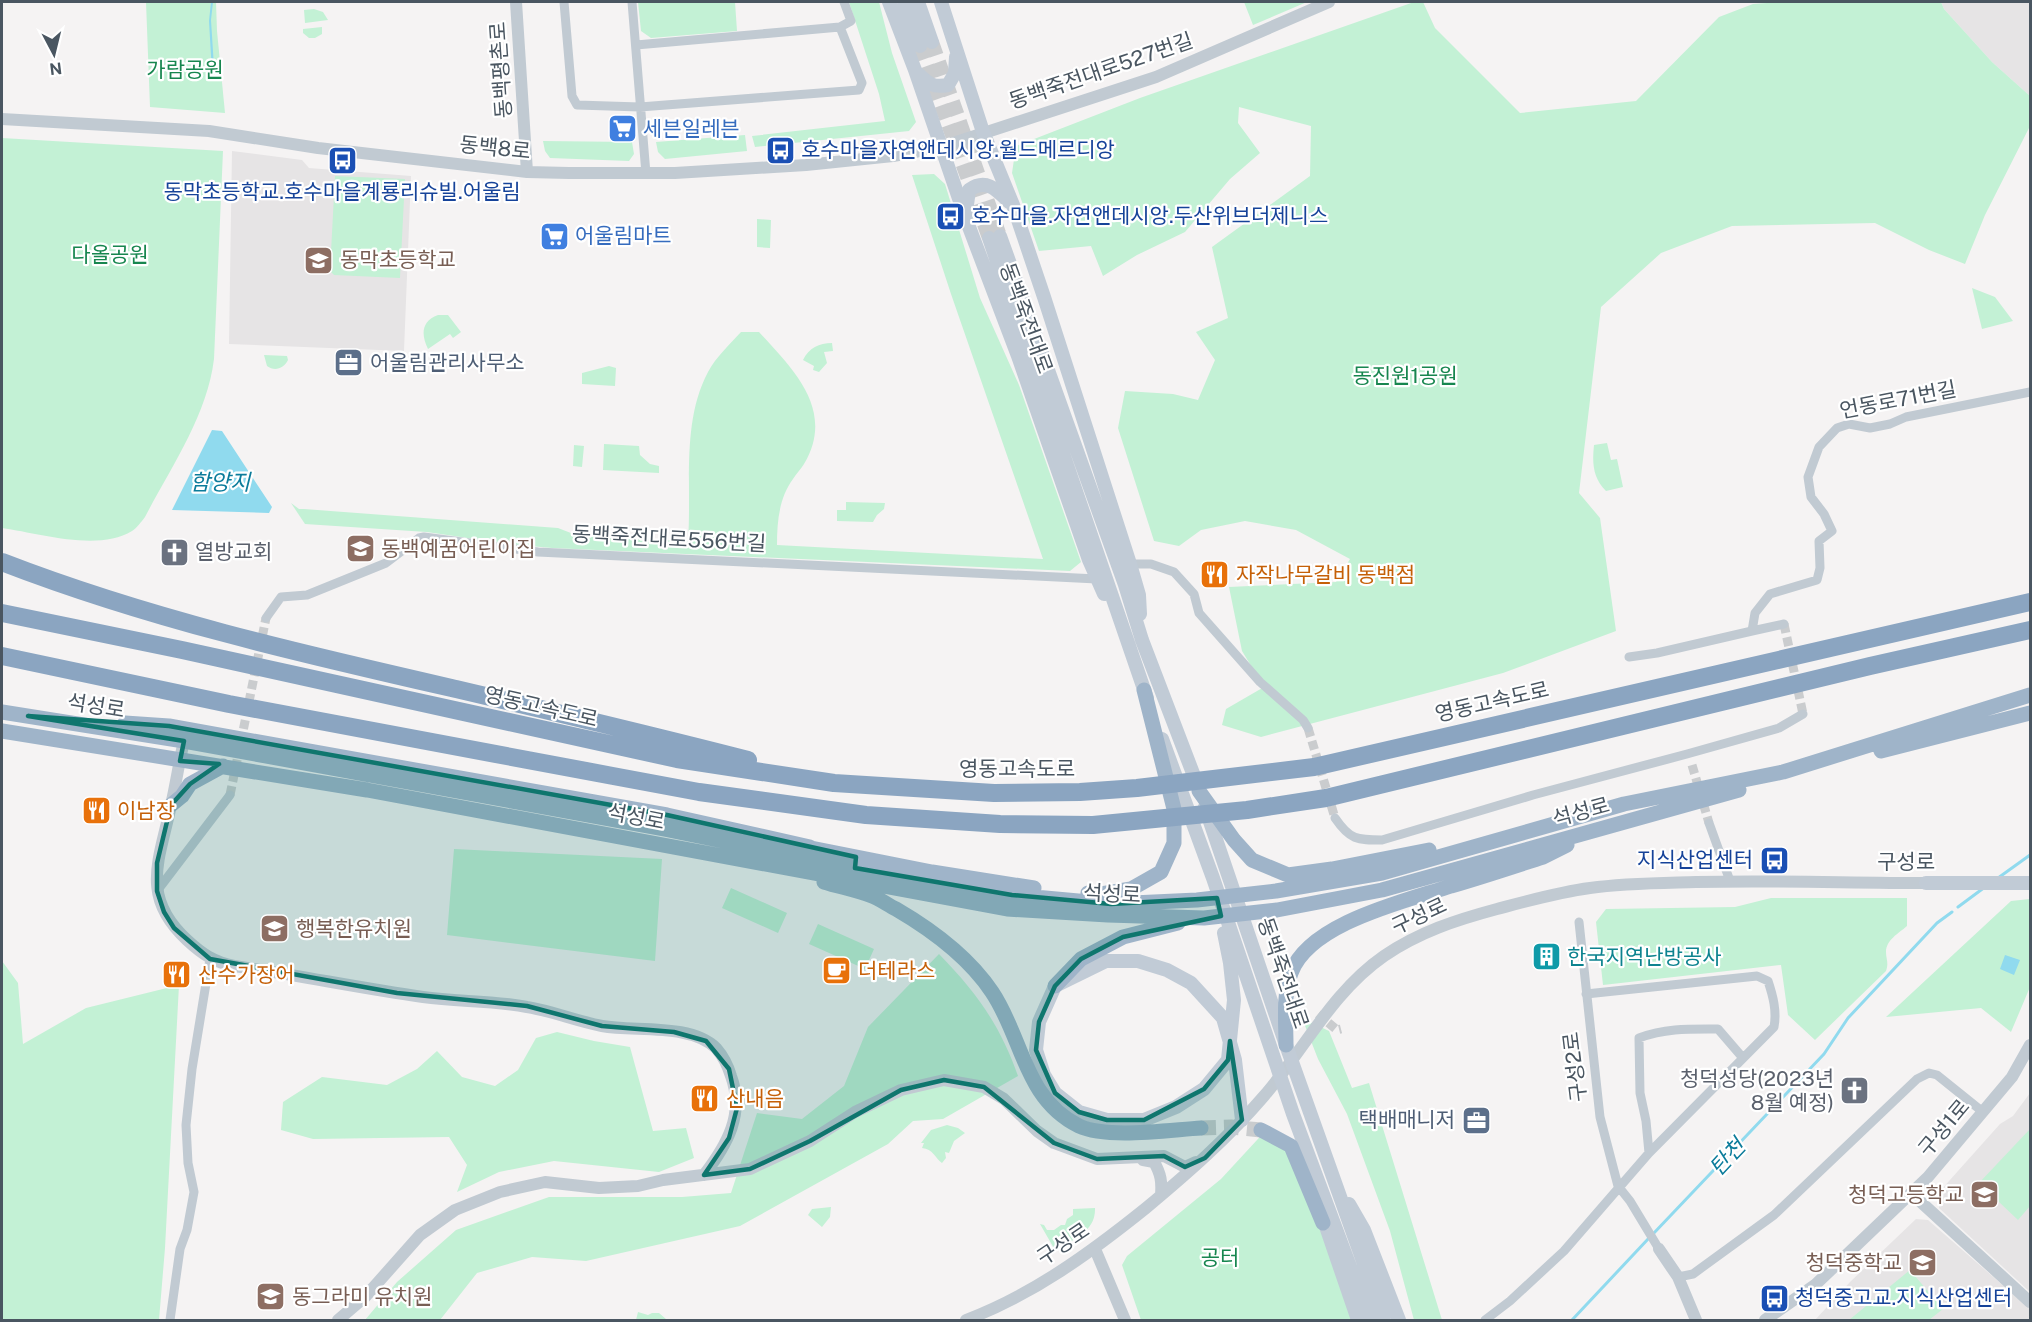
<svg xmlns="http://www.w3.org/2000/svg" width="2032" height="1322" font-family="'Public Sans','Noto Sans KR',sans-serif">
  <rect width="100%" height="100%" fill="#f5f3f3"/>
  <path fill="#e6e4e5" d="M1941,2H2030V96L1992,62L1944,9Z
    M232,151L302,160L309,168L411,176L404,351L229,344Z
    M2030,1093V1292L1939,1208V1200L1941,1190L2000,1124L2013,1116Z
    M1916,1219L1928,1220L2030,1309V1320H1815L1850,1282Z"/>
  <path fill="#c3f1d5" d="M146,2H216L217,31L225,113L150,107Z
    M638,2H735L737,31L651,38L641,31Z
    M849,2H879L892,53L916,122L909,131L755,147L752,136L885,121L879,94Z
    M1244,2H1307L1253,25Z
    M1414,2H1423L1435,28L1520,113L1636,101L1719,17L1753,4L1780,2H1941L1944,9L1992,62L2030,96V126L1985,215L1965,264L1929,250L1875,223L1732,226L1661,253L1601,307L1579,493L1600,518L1616,631L1503,673L1261,737L1222,725L1226,709L1264,687L1242,651L1229,587L1336,582L1350,559L1296,530L1245,521L1201,530L1179,546L1154,541L1118,428L1125,391L1173,394L1198,400L1215,360L1196,332L1228,318L1212,247L1310,176L1311,126L1239,107L1238,123L1260,153L1230,179L1185,232L1137,255L1103,276L1091,246L1039,251L1012,173L1016,146L1140,98Z
    M314,9L323,12L328,20L305,23L304,10Z
    M322,27V34L315,38H309L303,33V29Z
    M745,135L747,151L665,159L658,152L656,142Z
    M2,138L223,151L214,359C207,416 171,467 145,517C141,522 137,528 132,531C98,552 38,533 2,528Z
    M543,141L632,142L634,154L629,161L550,158L545,151Z
    M934,174L945,184L980,298L1019,385L1081,562L1070,571L552,548L508,544L427,532L305,524L291,503L299,509H304L558,528L576,535L688,541C692,486 681,423 708,372C716,357 730,344 741,332H759C793,369 836,410 804,464C801,469 796,474 793,479C779,498 777,522 777,545L1043,559L951,294L912,175Z
    M335,176L405,179L400,278L334,275L330,271Z
    M757,219L771,220L770,248L757,247Z
    M1972,288L1995,297L2013,321L1982,329Z
    M438,315H448L461,332L453,338L450,334L428,349C421,335 421,321 438,315Z
    M832,343L833,351L824,352L827,363L819,372L813,370L814,366L803,360C809,348 819,343 832,343Z
    M264,355L287,356L288,360C284,368 275,372 267,366Z
    M609,366L616,368L615,386L582,384V373Z
    M1607,443L1611,460L1617,459L1623,487L1606,491C1593,478 1592,464 1594,445Z
    M604,444L639,446L640,455L650,464L659,466V473L603,470Z
    M574,445L584,446L582,467L573,466Z
    M846,502L885,503L884,509L877,515L873,522L837,521V510H846Z
    M454,849L662,859L655,961L447,935Z
    M731,888L787,913L778,933L722,908Z
    M1771,898H1907V926C1899,933 1886,940 1886,952C1886,959 1889,963 1886,971L1815,1040L1788,1015L1781,965L1603,985L1596,922L1606,909L1735,907Z
    M2030,899V987L2011,1032L1981,1008L1886,1017L2011,901Z
    M818,924L874,949L865,969L809,944Z
    M939,954C977,993 1000,1025 1018,1076L943,1119L913,1121L888,1144L740,1226L586,1261L532,1257L477,1273L440,1320H365L397,1282L456,1230L549,1197H682L731,1193L757,1113L802,1119L844,1086L868,1027Z
    M2,961L18,983L23,1044L86,1008L179,985L165,1248L159,1320H2Z
    M1302,1018L1329,1031L1352,1088L1369,1083L1442,1320H1414L1390,1231L1347,1114L1318,1059Z
    M557,1032L594,1041L630,1047L653,1131L686,1128L694,1158L659,1172L554,1161L499,1172L457,1192L467,1165L449,1137L313,1139L281,1130L283,1102L322,1077L387,1085L417,1069L437,1051L462,1077L495,1086L518,1070L536,1038Z
    M947,1125L958,1128L965,1133L954,1141L949,1153L945,1152L946,1158L942,1163C935,1158 933,1149 922,1148L924,1143H921L931,1130Z
    M1269,1127L1300,1171L1355,1320H1141L1122,1265L1127,1256L1221,1179Z
    M2030,1129V1206L2018,1220L1979,1183Z
    M831,1207L830,1217L822,1227L808,1215L812,1209Z
    M1095,1208C1096,1232 1072,1240 1055,1250L1040,1224L1044,1225L1047,1230H1054L1061,1225H1065L1067,1219L1073,1215V1209Z
    M1910,1270L1943,1309L1929,1320H1849Z
    M638,1312L648,1315L652,1313H659L666,1319L665,1320H636Z"/>
  <path fill="#90daee" d="M211,2H213L211,20L214,67L212,73L209,21Z
    M212,430L222,431L272,507L269,513L172,510Z
    M2005,955L2020,960L2014,975L2000,969Z"/>
  <g fill="none" stroke-linecap="round" stroke-linejoin="round">
    <path stroke="#90daee" stroke-width="3" d="M1998,878L2030,855
      M1958,907L1985,887
      M1653,1234L1824,1054L1848,1018L1937,923L1952,912
      M1572,1320L1649,1238"/>
    <path stroke="#caccce" stroke-width="9" stroke-dasharray="9 4.5" stroke-linecap="butt" d="M1784,624L1803,714
      M1308,728L1335,818
      M1692,765L1709,823
      M230,795L266,618
      M1318,1014L1337,1030L1341,1029"/>
    <path stroke="#caccce" stroke-width="14" stroke-dasharray="14 7" stroke-linecap="butt" d="M932,42L1000,236
      M920,46L989,238"/>
    <path stroke="#caccce" stroke-width="15" stroke-dasharray="15 8" stroke-linecap="butt" d="M1201,1128L1231,1127L1261,1130"/>
    <path stroke="#c1cad2" stroke-width="9" d="M564,2L572,96L577,105L640,107L859,90L862,83L840,27
      M632,2L646,174
      M636,45L840,27L851,21L844,2
      M1130,564H1151L1174,572L1194,594L1199,613L1260,682L1303,720L1308,728
      M266,618L281,597L307,595L386,563L419,538L424,537L538,552L1097,579
      M1752,631L1784,624
      M1629,657L1657,653L1752,631L1755,613L1770,594L1817,580L1820,568L1819,541L1832,531L1824,514L1811,497L1808,477L1819,447L1837,428L1849,424L1870,428L1890,424L1906,417L2030,392
      M1335,818C1350,840 1357,840 1382,840L1533,795L1687,754L1779,728L1803,714
      M1709,823L1730,881
      M157,891L230,795
      M1579,922L1600,1117L1618,1186L1630,1201L1659,1249
      M1649,1153L1646,1121L1640,1093L1639,1038C1666,1028 1690,1029 1718,1029L1743,1058
      M1678,1277L1693,1274L1774,1215L1917,1079L1929,1073L1937,1075L1983,1112
      M170,1320L180,1249L187,1230L194,1192L188,1163L186,1125L192,1069L210,959
      M1485,1320L1510,1301L1564,1251L1649,1153L1774,1027C1777,1011 1773,996 1768,981L1757,976L1586,994"/>
    <path stroke="#c1cad2" stroke-width="12" d="M516,2L527,172
      M2,119L209,131L318,148L527,172L569,173H675L806,165L893,156L941,147L1156,77L1329,2
      M184,741C179,762 176,784 171,805C160,859 139,896 187,940C202,954 214,962 234,966C297,975 360,988 423,997C457,1002 492,1000 527,1007C552,1011 576,1021 602,1026C635,1032 690,1023 716,1048C723,1056 728,1066 731,1076C745,1114 727,1145 704,1175
      M1143,1160L1154,1162C1161,1174 1162,1182 1161,1195
      M1911,1193L2030,1302
      M1095,1249L1125,1320
      M1659,1249L1678,1277L1696,1320
      M338,1320L365,1297L420,1235L455,1210L500,1192L545,1182L599,1188L638,1186L663,1180L750,1169L810,1141L855,1112L901,1090L944,1080L984,1087L1004,1099L1037,1131L1054,1143L1097,1159L1164,1156L1185,1167L1196,1162
      M966,1320C1034,1294 1090,1253 1146,1208C1188,1173 1228,1138 1264,1096C1304,1050 1332,992 1384,956C1419,932 1456,920 1497,909C1527,901 1559,892 1590,888C1625,883 1661,883 1696,882C1773,880 1849,883 1926,883
      M1765,1320L1815,1285L1928,1177L2012,1077L2030,1045"/>
    <path stroke="#c1cbd6" stroke-width="14" d="M889,2L915,70L966,219L1018,356L1089,560L1104,594
      M904,2L920,46
      M918,2L932,42
      M941,2L983,132L1013,205L1044,297L1130,564L1139,595L1140,614
      M916,72C928,83 931,88 948,85L955,73L956,57
      M966,212L969,190C986,178 996,189 1009,202
      M1000,236L1125,585L1142,640L1199,789
      M989,238L1147,698
      M1162,739L1213,878L1293,1114L1370,1320
      M1205,807L1286,1045L1384,1320
      M1926,883H2030
      M1224,933L1230,963L1234,1000L1228,1060L1204,1089L1176,1107L1144,1120H1107L1079,1112L1055,1093L1044,1075L1036,1050L1039,1022L1055,986L1106,961H1138L1167,970L1191,983L1223,1018L1235,1060L1242,1120
      M1349,1204L1364,1230L1399,1320
      M1321,1212L1358,1320"/>
    <path stroke="#9fb4c9" stroke-width="15" d="M2,712L184,741L665,829L913,880L1012,895L1111,904L1197,900L1276,891L1382,873L1624,804L1783,772L2030,695
      M125,723L169,726L667,815L810,847
      M2,731L367,790L1007,909L1108,915L1204,918L1277,910L1382,890L1739,790
      M1881,751L2030,713
      M1199,791L1234,840L1252,860L1288,875L1332,869L1429,850
      M171,805L182,796L190,784L223,766
      M801,846L932,872L1034,888
      M824,882C840,887 856,890 872,896C880,899 888,905 896,909C932,930 968,956 992,992C1023,1038 1024,1099 1079,1126C1107,1139 1168,1130 1201,1128
      M1088,893L1101,894L1131,889L1161,872L1174,843V809L1144,690
      M1055,986L1081,959L1123,937L1178,923
      M1286,1045C1286,1022 1283,995 1291,973C1309,923 1406,901 1451,886C1482,877 1512,867 1543,857L1567,845
      M1261,1130L1291,1146L1323,1223"/>
    <path stroke="#8ba5c1" stroke-width="18" d="M2,562C149,619 303,654 456,689C554,712 651,735 748,760
      M2,613L182,650L677,759L834,783L994,793L1080,792L1137,788L1314,767L2030,602
      M2,656L229,704L613,776L699,792L866,815L1000,824L1093,825L1247,810L1326,798L1870,666L2030,630"/>
  </g>
  <path fill="#0f766e" fill-opacity="0.2" stroke="#0f766e" stroke-width="4.5" stroke-linejoin="round" d="M28,716L169,726L667,815L856,857L855,868L1012,895L1111,904L1217,898L1221,916L1123,937L1081,959L1055,986L1039,1022L1036,1050L1055,1093L1079,1112L1107,1120H1144L1204,1089L1228,1060L1230,1041L1242,1120L1205,1158L1185,1167L1164,1156L1097,1159L1054,1143L984,1087L944,1080L901,1090L810,1141L750,1169L704,1175L729,1138L737,1108L729,1069L706,1041L674,1032L602,1026L527,1006L397,993L210,959L174,928L164,912L157,891V863L171,805L190,784L219,764L180,761L184,741Z"/>
  <defs>
    <symbol id="supermarket-square" viewBox="-11 -11 22 22"><rect x="-9" y="-9" width="18" height="18" rx="4" fill="#3f7fe0" stroke="#fff"/><path d="M-6-5.5h2.5l.6 2H6L4.5 2H-2.5L-4.4-4H-6ZM-1.5 3.2a1.3 1.3 0 1 0 .1 0ZM3 3.2a1.3 1.3 0 1 0 .1 0Z" fill="#fff"/></symbol>
    <symbol id="bus-square" viewBox="-11 -11 22 22"><rect x="-9" y="-9" width="18" height="18" rx="4" fill="#1a4fb4" stroke="#fff"/><path d="M-5-6H5V4H4V6H2V4H-2V6H-4V4H-5ZM-3.5-4V0h7V-4ZM-3.5 1.2v1.5H-2V1.2ZM2 1.2v1.5H3.5V1.2Z" fill="#fff"/></symbol>
    <symbol id="school-square" viewBox="-11 -11 22 22"><rect x="-9" y="-9" width="18" height="18" rx="4" fill="#8d6e63" stroke="#fff"/><path d="M0-5L7-2L0 1L-7-2ZM-4 1L0 2.5L4 1V4Q0 6-4 4Z" fill="#fff"/></symbol>
    <symbol id="office-square" viewBox="-11 -11 22 22"><rect x="-9" y="-9" width="18" height="18" rx="4" fill="#5c6f8a" stroke="#fff"/><path d="M-6-3h4V-5.5h4V-3h4V5H-6ZM-1-4.5V-3h2v-1.5ZM-6 0V1H6V0Z" fill="#fff"/></symbol>
    <symbol id="church-square" viewBox="-11 -11 22 22"><rect x="-9" y="-9" width="18" height="18" rx="4" fill="#6b7280" stroke="#fff"/><path d="M-1.2-6h2.4v3.5h3.3v2.4h-3.3V6h-2.4V-.1h-3.3v-2.4h3.3Z" fill="#fff"/></symbol>
    <symbol id="restaurant-square" viewBox="-11 -11 22 22"><rect x="-9" y="-9" width="18" height="18" rx="4" fill="#e8710a" stroke="#fff"/><path d="M-5-6h1v4h1v-4h1v4h1v-4h1v5L-1.5 .5V6h-2V.5L-5-1ZM5-6V6H3V1.5H1.5Q1.5-4 5-6Z" fill="#fff"/></symbol>
    <symbol id="building-square" viewBox="-11 -11 22 22"><rect x="-9" y="-9" width="18" height="18" rx="4" fill="#0f9aa8" stroke="#fff"/><path d="M-4-6H4V6H1V3H-1V6H-4ZM-2.5-4.3h1.7v1.8h-1.7ZM.8-4.3h1.7v1.8H.8ZM-2.5-1h1.7V.8h-1.7ZM.8-1h1.7V.8H.8Z" fill="#fff"/></symbol>
    <symbol id="cafe-square" viewBox="-11 -11 22 22"><rect x="-9" y="-9" width="18" height="18" rx="4" fill="#e8710a" stroke="#fff"/><path d="M-5.5-4.5H6V0H3Q3 3.5 0 3.5H-2.5Q-5.5 3.5-5.5 0ZM3-3.2v2h1.7v-2ZM-6 4.5H4V6H-6Z" fill="#fff"/></symbol>
  </defs>
  <g fill-rule="evenodd">
    <use href="#supermarket-square" x="606" y="112" width="33" height="33"/>
    <use href="#bus-square" x="764" y="134" width="33" height="33"/>
    <use href="#bus-square" x="326" y="144" width="33" height="33"/>
    <use href="#bus-square" x="934" y="200" width="33" height="33"/>
    <use href="#supermarket-square" x="538" y="220" width="33" height="33"/>
    <use href="#school-square" x="302" y="244" width="33" height="33"/>
    <use href="#office-square" x="332" y="346" width="33" height="33"/>
    <use href="#school-square" x="344" y="532" width="33" height="33"/>
    <use href="#church-square" x="158" y="536" width="33" height="33"/>
    <use href="#restaurant-square" x="1198" y="558" width="33" height="33"/>
    <use href="#restaurant-square" x="80" y="794" width="33" height="33"/>
    <use href="#bus-square" x="1758" y="844" width="33" height="33"/>
    <use href="#school-square" x="258" y="912" width="33" height="33"/>
    <use href="#building-square" x="1530" y="940" width="33" height="33"/>
    <use href="#cafe-square" x="820" y="954" width="33" height="33"/>
    <use href="#restaurant-square" x="160" y="958" width="33" height="33"/>
    <use href="#church-square" x="1838" y="1074" width="33" height="33"/>
    <use href="#restaurant-square" x="688" y="1082" width="33" height="33"/>
    <use href="#office-square" x="1460" y="1104" width="33" height="33"/>
    <use href="#school-square" x="1968" y="1178" width="33" height="33"/>
    <use href="#school-square" x="1906" y="1246" width="33" height="33"/>
    <use href="#school-square" x="254" y="1280" width="33" height="33"/>
    <use href="#bus-square" x="1758" y="1282" width="33" height="33"/>
  </g>
  <g text-anchor="middle" stroke-width="4.5" stroke-linejoin="round" paint-order="stroke">
    <g font-size="21" fill="#17864f" stroke="#fff">
      <text x="185" y="77">가람공원</text>
      <text x="110" y="262">다올공원</text>
      <text x="1405" y="383">동진원1공원</text>
      <text x="1220" y="1265">공터</text>
    </g>
    <g font-size="21" fill="#4a5661" stroke="#fff">
      <text transform="translate(501 70) rotate(-94)" y="7">동백평촌로</text>
      <text transform="translate(1101 71) rotate(-19)" y="7">동백죽전대로527번길</text>
      <text transform="translate(495 148) rotate(6)" y="7">동백8로</text>
      <text transform="translate(1026 318) rotate(70)" y="7">동백죽전대로</text>
      <text transform="translate(1898 400) rotate(-11)" y="7">언동로71번길</text>
      <text transform="translate(669 539) rotate(3)" y="7">동백죽전대로556번길</text>
      <text transform="translate(1492 702) rotate(-13)" y="7">영동고속도로</text>
      <text transform="translate(96 706) rotate(9)" y="7">석성로</text>
      <text transform="translate(541 707) rotate(13)" y="7">영동고속도로</text>
      <text x="1017" y="776">영동고속도로</text>
      <text transform="translate(1581 812) rotate(-15)" y="7">석성로</text>
      <text transform="translate(636 817) rotate(11)" y="7">석성로</text>
      <text x="1906" y="869">구성로</text>
      <text transform="translate(1112 894) rotate(3)" y="7">석성로</text>
      <text transform="translate(1419 916) rotate(-25)" y="7">구성로</text>
      <text transform="translate(1283 973) rotate(71)" y="7">동백죽전대로</text>
      <text transform="translate(1575 1067) rotate(-97)" y="7">구성2로</text>
      <text transform="translate(1944 1128) rotate(-50)" y="7">구성1로</text>
      <text transform="translate(1063 1244) rotate(-34)" y="7">구성로</text>
    </g>
    <g font-size="21" fill="#366cbe" stroke="#fff" text-anchor="start">
      <text x="643" y="136">세븐일레븐</text>
      <text x="575" y="243">어울림마트</text>
    </g>
    <g font-size="21" fill="#164399" stroke="#fff" text-anchor="start">
      <text x="801" y="157">호수마을자연앤데시앙.월드메르디앙</text>
      <text x="342" y="199" text-anchor="middle">동막초등학교.호수마을계룡리슈빌.어울림</text>
      <text x="971" y="223">호수마을.자연앤데시앙.두산위브더제니스</text>
      <text x="1753" y="867" text-anchor="end">지식산업센터</text>
      <text x="1795" y="1305">청덕중고교.지식산업센터</text>
    </g>
    <g font-size="21" fill="#785e54" stroke="#fff" text-anchor="start">
      <text x="340" y="267">동막초등학교</text>
      <text x="381" y="556">동백예꿈어린이집</text>
      <text x="296" y="936">행복한유치원</text>
      <text x="1964" y="1202" text-anchor="end">청덕고등학교</text>
      <text x="1902" y="1270" text-anchor="end">청덕중학교</text>
      <text x="292" y="1304">동그라미 유치원</text>
    </g>
    <g font-size="21" fill="#4e5e75" stroke="#fff" text-anchor="start">
      <text x="370" y="370">어울림관리사무소</text>
      <text x="1455" y="1127" text-anchor="end">택배매니저</text>
    </g>
    <g font-size="21" fill="#5b616d" stroke="#fff" text-anchor="start">
      <text x="195" y="559">열방교회</text>
      <text x="1834" y="1086" text-anchor="end">청덕성당(2023년<tspan x="1834" dy="24">8월 예정)</tspan></text>
    </g>
    <g font-size="21" fill="#c56008" stroke="#fff" text-anchor="start">
      <text x="1236" y="582">자작나무갈비 동백점</text>
      <text x="117" y="818">이남장</text>
      <text x="858" y="978">더테라스</text>
      <text x="198" y="982">산수가장어</text>
      <text x="726" y="1106">산내음</text>
    </g>
    <g font-size="21" fill="#0d838f" stroke="#fff" text-anchor="start">
      <text x="1567" y="964">한국지역난방공사</text>
    </g>
    <g font-size="22" font-style="italic" fill="#0c7c9b" stroke="#fff">
      <text x="220" y="490">함양지</text>
      <text transform="translate(1727 1157) rotate(-47)" y="8">탄천</text>
    </g>
  </g>
  <rect width="2032" height="1322" fill="none" stroke="#4a5661" stroke-width="6"/>
  <g transform="translate(54 54) rotate(173)" stroke="#ffffff" stroke-width="4.5" paint-order="stroke">
  <path d="M0-4.5L10 22L0 15L-10 22Z" fill="#4a5661"/>
  <text y="-9" font-size="16" font-weight="bold" text-anchor="middle" fill="#4a5661">N</text>
  </g>
</svg>
